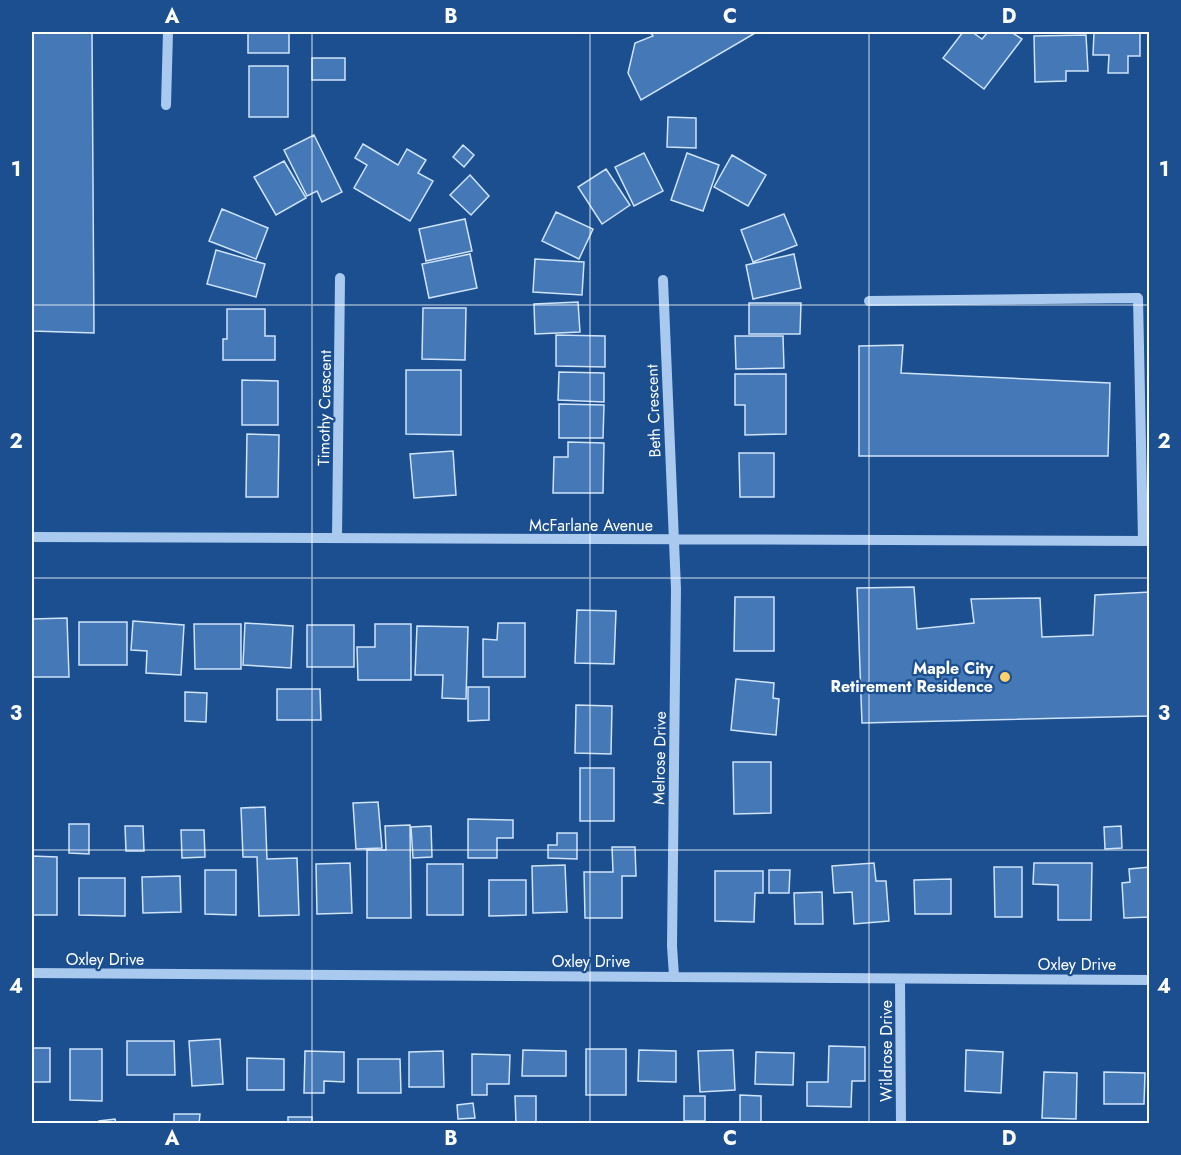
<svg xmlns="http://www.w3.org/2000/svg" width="1181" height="1155" font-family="Jost,sans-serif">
  <rect width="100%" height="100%" fill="#1b4f8f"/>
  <path fill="#4478b7" stroke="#cfe3fa" stroke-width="1.5" d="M32,32H92L94,333L32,331Z
    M248,32H289V53H248Z
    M650,32H757L641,100L628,73L635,43L653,36Z
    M963,32H972L982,39L988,32H1011L1022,39L984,89L943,58Z
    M1094,32H1140V56H1128V73H1108L1109,55H1093Z
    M1086,35L1088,71H1066V81L1035,82L1034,36Z
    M312,58H345V80H312Z
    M249,66H288V117H249Z
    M668,117L696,118V148L667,147Z
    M314,135L342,192L322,202L317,191L307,196L284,150Z
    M363,144L398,165L407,149L426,160L418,173L433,181L410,221L354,188L367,165L355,158Z
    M463,145L474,155L464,167L453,157Z
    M644,153L663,191L634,206L615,167Z
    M687,153L719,165L703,211L671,200Z
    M732,155L766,175L748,206L714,187Z
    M284,161L306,198L276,215L254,177Z
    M606,169L630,205L602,224L578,187Z
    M470,175L489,196L471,215L450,195Z
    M222,209L268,228L256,259L209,241Z
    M556,212L593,229L579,259L542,241Z
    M784,214L797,245L753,262L741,230Z
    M465,219L472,251L426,261L419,229Z
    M216,250L265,264L256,297L207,284Z
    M470,254L477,288L429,298L422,264Z
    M794,254L801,288L753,299L746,265Z
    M535,259L584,262L582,295L533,292Z
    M578,302L580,332L535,334L534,304Z
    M749,303H801L800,334H749Z
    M423,308H466L465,360L422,359Z
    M227,309H265V336H275V360H223V339H227Z
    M556,335L605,336V367L556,366Z
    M735,336H783L784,368L736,369Z
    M903,345L901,373L1110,383L1108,456H859V346Z
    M406,370H461V435L406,434Z
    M559,372L604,373V402L558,400Z
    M735,374H786V434L745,435V405H735Z
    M242,380L278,381V425H242Z
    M559,404L604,405L603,438H559Z
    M247,434L279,435L278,497H246Z
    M568,442L604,443L603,493H553L554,457H568Z
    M453,451L456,495L414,498L410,454Z
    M739,453H774V497H740Z
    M914,587L917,629L974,623L971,599L1040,598L1042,637L1093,635L1095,595L1150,592V716L862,723L857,588Z
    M735,597H774V651H734Z
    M577,610L616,611L614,664L575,663Z
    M67,618L69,677H32V619Z
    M133,621L184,625L181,675L146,673L147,651L131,650Z
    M79,622H127V665H79Z
    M245,623L293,626L291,668L243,665Z
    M498,623H525V677H483V639L497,640Z
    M194,624H241V669H195Z
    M375,624H411V680H358L357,647H375Z
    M307,625H354V667H307Z
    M417,626L468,627L466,699L442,698L443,675H415Z
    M736,679L774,683L773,698L779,699L776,735L731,730Z
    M468,687H489V720L468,721Z
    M277,689H320L321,720H277Z
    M185,692L207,693L206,722L185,721Z
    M576,705L612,706L611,754L575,753Z
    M733,762H771V813L734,814Z
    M580,768H614V821H580Z
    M378,802L382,848L356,849L353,803Z
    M265,807L267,859L297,858L299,915L259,916L257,857H243L241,808Z
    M468,819L513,820V838H497V858H468Z
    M69,824H89V854L69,853Z
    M410,825L411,918H367V850H386L385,826Z
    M125,826H143L144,851H126Z
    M431,826L432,857L413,858L411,827Z
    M1121,826L1122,848L1105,849L1104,827Z
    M181,830H204L205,857L182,858Z
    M557,833H577V859L548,858V845H557Z
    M612,847H635L636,876H622V918H585L584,872H613Z
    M32,856L57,857V915H32Z
    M350,863L352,913L317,914L316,864Z
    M874,863L876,881H886L889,921L854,924L852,892L834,893L832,866Z
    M1034,863H1092L1091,920H1058V885L1033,884Z
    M427,864H463V915H427Z
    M565,865L567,912L533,913L532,866Z
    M994,867H1022V917H995Z
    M1150,867V917L1124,918L1122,883L1130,882L1129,869Z
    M205,870H236V915L205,914Z
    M769,870H790L789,893H769Z
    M715,871H763V893H755L754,922L715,921Z
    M180,876L181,912L143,913L142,877Z
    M79,878H125V916L79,915Z
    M951,879V914H915L914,880Z
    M489,880H526V915L489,916Z
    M822,892L823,924H795L794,893Z
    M220,1039L223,1084L192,1086L189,1041Z
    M127,1041H174L175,1075H127Z
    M829,1046L865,1047V1081H852L851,1107L807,1106V1082H828Z
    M32,1048H50V1082H32Z
    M70,1049H102V1101L70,1100Z
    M586,1049H626V1095H586Z
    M523,1050L566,1051V1076H522Z
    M639,1050L676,1051V1082L638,1081Z
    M733,1050L735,1090L700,1092L698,1051Z
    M966,1050L1003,1052L1001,1093L965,1091Z
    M305,1051L344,1052V1082L324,1081V1093H304Z
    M443,1051L444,1087H409V1052Z
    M756,1052L794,1053L793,1085L755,1084Z
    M472,1054L510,1055L509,1084H487V1095H472Z
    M247,1058L284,1059V1090H247Z
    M358,1059H400L401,1093H358Z
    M1044,1072L1077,1073L1076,1119L1042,1118Z
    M1104,1072L1145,1073L1144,1104H1104Z
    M740,1095L761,1096V1124H740Z
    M515,1096H536V1124H516Z
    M684,1096H705V1121H684Z
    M473,1103L475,1118L458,1119L457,1105Z
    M174,1114H200L199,1124H174Z
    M288,1117H312V1124H288Z
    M115,1119L116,1124H99V1121Z"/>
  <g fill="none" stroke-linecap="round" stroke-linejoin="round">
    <path stroke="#a9c9ee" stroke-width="10" d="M166,105L168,32
      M663,280L676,589L672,946L674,976
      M869,301L1138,298L1143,541
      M32,537L1150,541
      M337,538L340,278
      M32,973L1150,980
      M900,979L901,1124"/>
  </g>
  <path fill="none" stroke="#fff" stroke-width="1.5" stroke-opacity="0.55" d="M312,32V1124M590,32V1124M869,32V1124M32,305H1150M32,578H1150M32,850H1150"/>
  <circle fill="#ffd166" stroke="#1b4f8f" stroke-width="2" cx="1005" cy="677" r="6"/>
  <g text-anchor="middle" stroke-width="4.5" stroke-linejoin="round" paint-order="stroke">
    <g font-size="16" fill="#fff" stroke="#1b4f8f">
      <text transform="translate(324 408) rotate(-89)" y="6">Timothy Crescent</text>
      <text transform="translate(653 411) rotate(-92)" y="6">Beth Crescent</text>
      <text x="591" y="531">McFarlane Avenue</text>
      <text transform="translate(659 758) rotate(-89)" y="6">Melrose Drive</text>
      <text x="105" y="965">Oxley Drive</text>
      <text x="591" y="967">Oxley Drive</text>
      <text x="1077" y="970">Oxley Drive</text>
      <text transform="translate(886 1051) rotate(-90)" y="6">Wildrose Drive</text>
    </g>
    <g font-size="16" font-weight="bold" fill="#fff" stroke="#1b4f8f" text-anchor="end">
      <text x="993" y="674">Maple City<tspan x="993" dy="18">Retirement Residence</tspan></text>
    </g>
  </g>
  <rect width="1181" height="1155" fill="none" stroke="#1b4f8f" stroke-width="66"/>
  <rect x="33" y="33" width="1115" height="1089" fill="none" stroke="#fff" stroke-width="2"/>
  <g font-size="20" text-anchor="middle" font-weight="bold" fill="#fff">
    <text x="172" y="23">A</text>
    <text x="451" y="23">B</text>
    <text x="730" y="23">C</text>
    <text x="1009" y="23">D</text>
    <text x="16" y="176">1</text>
    <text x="1164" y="176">1</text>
    <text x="16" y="448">2</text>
    <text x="1164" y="448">2</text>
    <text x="16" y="720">3</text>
    <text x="1164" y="720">3</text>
    <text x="16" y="993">4</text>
    <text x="1164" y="993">4</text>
    <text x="172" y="1145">A</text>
    <text x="451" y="1145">B</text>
    <text x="730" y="1145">C</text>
    <text x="1009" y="1145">D</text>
  </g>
</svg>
